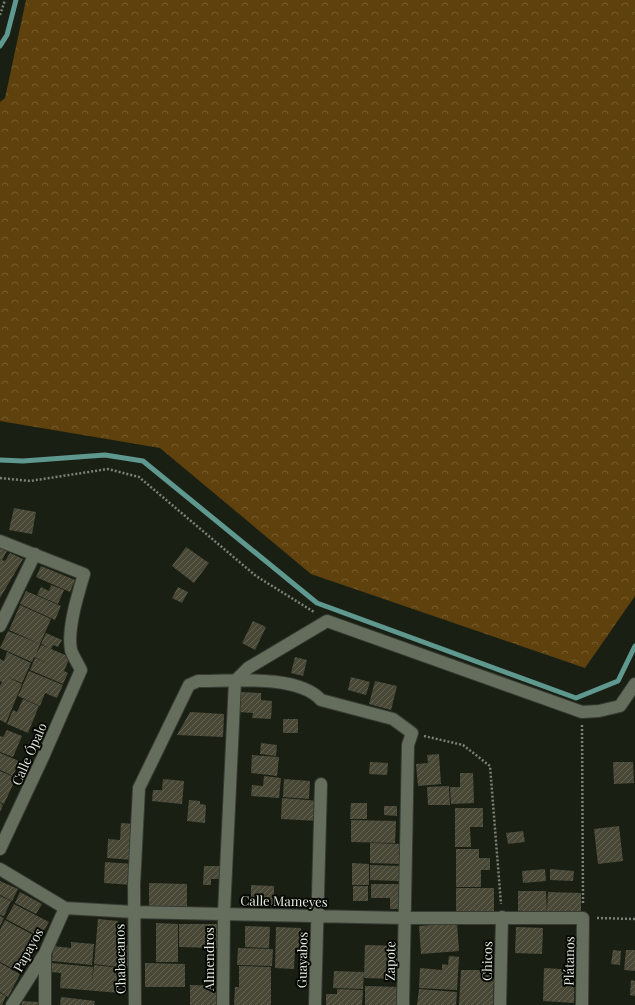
<svg xmlns="http://www.w3.org/2000/svg" width="635" height="1005" font-family="'Playfair Display',serif">
  <defs>
    <pattern id="forest-crowns" width="20" height="18" patternUnits="userSpaceOnUse"><rect width="20" height="18" fill="#5e410c"/><path d="M2 6a3 3 0 1 1 6 0M12 15a3 3 0 1 1 6 0" fill="none" stroke="#755d2f"/></pattern>
    <pattern id="building-hatch" width="6" height="6" patternUnits="userSpaceOnUse"><rect width="6" height="6" fill="#494837"/><path d="M-1 1l2-2M0 6l6-6M5 7l2-2" fill="none" stroke="#636354"/></pattern>
  </defs>
  <rect width="100%" height="100%" fill="#192013"/>
  <path fill="url(#forest-crowns)" d="M26,0H635V596L585,668L311,574L160,448L0,421V102L5,98Z"/>
  <g fill="none" stroke-linecap="round" stroke-linejoin="round">
    <path stroke="#5f988f" stroke-width="5" d="M0,46L7,35L16,0
      M0,460L23,461L105,455L143,461L317,603L576,698L618,681L635,646"/>
  </g>
  <path fill="url(#building-hatch)" d="M14,508L36,512L32,534L9,530Z
    M186,547L209,563L194,583L172,566Z
    M0,548L7,551L2,560L5,561L10,553L23,559L0,598Z
    M41,566L75,580L70,592L36,577Z
    M51,585L64,590L58,604L37,595L41,587L49,591Z
    M178,587L188,592L182,603L172,598Z
    M26,591L61,606L55,620L20,604Z
    M20,605L51,619L40,644L9,630Z
    M253,621L266,627L255,650L242,643Z
    M8,631L40,644L36,655L41,645L49,648L41,644L46,633L62,640L58,647L53,645L51,649L70,657L64,671L68,673L63,684L30,670L35,658L50,664L34,657L32,662L0,648Z
    M7,652L31,663L22,683L7,677L22,684L6,723L0,720V686L2,682L0,681V659L4,661Z
    M295,657L307,660L303,676L291,673Z
    M29,671L63,685L57,698L45,693L40,706L18,696Z
    M351,677L370,682L366,695L348,690Z
    M375,681L397,686L391,710L369,704Z
    M240,692L261,693V700L272,701L271,719L252,718L253,713L238,712Z
    M23,699L39,706L28,733L7,724L13,710L17,712Z
    M190,712L224,714L223,737L177,735Z
    M283,719H298V733H283Z
    M7,730L22,736L13,757L0,752V736L3,737Z
    M261,743L277,745L276,756L260,754Z
    M0,753L19,761L13,776L0,770Z
    M439,754L441,784L418,786L416,764L428,763L427,755Z
    M252,755L279,757L277,776L251,773Z
    M370,762L388,763L387,775L369,774Z
    M613,762H633L634,783L614,784Z
    M0,771L16,778L4,804L0,802Z
    M460,773H473L474,803L451,804L450,787H460Z
    M264,776L281,778L279,798L251,796L252,785L263,786Z
    M163,779L184,781L182,804L152,801L153,790H162Z
    M284,779L310,781L309,799L283,797Z
    M449,786L450,805H428L427,787Z
    M282,798L319,801L318,821L281,819Z
    M189,800L200,801V804L206,805L205,823L187,821Z
    M0,803L3,805L0,812Z
    M351,803H367V819H350Z
    M384,806H397V816L384,815Z
    M455,808H483V827H470L471,847H455Z
    M351,820L396,821L395,843L351,842Z
    M121,823L136,824L133,860L107,858L108,839L120,840Z
    M619,826L623,861L598,864L594,829Z
    M523,831L525,842L508,844L506,833Z
    M370,843L403,844V864L370,863Z
    M456,849H479V858H490V870H481V887H456Z
    M105,862L133,864L132,885L104,883Z
    M352,863L369,864V885H352Z
    M370,865L400,866V881L370,880Z
    M204,866H220L219,879H211V885H203Z
    M545,869L546,881L523,883L522,871Z
    M550,869L574,871L573,881L550,880Z
    M0,881L18,889L12,901L0,895Z
    M149,883L187,884V910H149Z
    M371,884H401L400,909H390V898H371Z
    M251,885L274,886V905H251Z
    M353,886H368V901H353Z
    M456,888H494V917L456,914Z
    M518,891H546L547,913H518Z
    M20,892L42,904L36,914L15,903Z
    M548,892L581,893V913L547,912Z
    M0,896L11,901L4,916L0,915Z
    M14,904L49,922L40,937L6,919Z
    M0,916L4,918L0,926Z
    M98,919L118,921L116,943L130,945L128,968L94,964Z
    M5,920L39,938L21,973L0,962V930Z
    M156,923L178,924V962H156Z
    M457,923L459,951L421,954L419,926Z
    M179,924H218V948L179,947Z
    M245,926L270,927L269,948L245,947Z
    M276,927L301,928L300,949L295,948L294,969L275,968Z
    M516,927L543,928L542,954L515,953Z
    M71,942L94,944L92,965L52,961L53,946L71,948Z
    M365,945L401,946L399,979L364,978Z
    M238,948L273,949L272,966L237,965Z
    M613,950L621,951L620,965L611,964Z
    M626,950H635V971L624,970Z
    M449,956L459,957L457,990L419,988L420,968L442,970V964L448,965Z
    M0,963L20,974L8,997L0,992Z
    M52,963L93,967L92,983L94,965L122,968L120,993L60,988L61,973L51,972Z
    M145,963L185,964V987H145Z
    M239,966L271,967V988L239,987Z
    M544,968L575,970L574,1003L543,1001Z
    M461,970H494L493,1005H459Z
    M334,971L364,972L363,989L333,988Z
    M631,980L635,981V996L630,995Z
    M190,985L220,986V1005H190Z
    M365,986L402,987V1005H365Z
    M235,987L271,988V1005H234Z
    M337,989L363,990L362,1005H326V994H337Z
    M419,989L457,992L456,1005H417Z
    M0,993L6,996L2,1005H0Z
    M61,997L95,1001L94,1005H60Z
    M22,1001L39,1002V1005H22Z"/>
  <g fill="none" stroke-linecap="round" stroke-linejoin="round">
    <defs>
      <path id="street" d="M0,541L84,574C78,594 67,629 71,650C73,656 78,664 81,670L43,757L0,849
        M0,626L35,554
        M0,869L65,908L134,912L404,918H583L582,1005
        M45,953V1005
        M12,1005L45,953L65,908
        M135,1005L134,885L139,788L189,685L198,681C231,681 298,674 321,700L393,719L412,733L408,745L403,1005
        M223,1005L224,913L235,681L248,668L327,621L582,712L599,711L620,706L635,684
        M315,1005L321,784
        M500,1005L502,917"/>
    </defs>
    <use href="#street" stroke="#363b33" stroke-width="14"/>
    <path stroke="#7b8176" stroke-width="2.5" stroke-dasharray="2 2" stroke-linecap="butt" d="M0,15L5,0
      M0,478L30,481L108,469L139,477L256,576L314,612
      M582,725L583,904
      M424,736L463,745L490,766L501,904
      M597,918L635,919"/>
    <use href="#street" stroke="#656d5d" stroke-width="12"/>
  </g>
  <g text-anchor="middle" stroke-width="4" stroke-linejoin="round" paint-order="stroke">
    <g font-size="13" fill="#e5eae1" stroke="#060904">
      <text transform="translate(29 754) rotate(-66)" y="5">Calle Ópalo</text>
      <text transform="translate(284 901) rotate(1)" y="5">Calle Mameyes</text>
      <text transform="translate(28 950) rotate(-61)" y="5">Papayos</text>
      <text transform="translate(120 959) rotate(-91)" y="5">Chabacanos</text>
      <text transform="translate(209 959) rotate(-90)" y="5">Almendros</text>
      <text transform="translate(302 960) rotate(-89)" y="5">Guayabos</text>
      <text transform="translate(390 961) rotate(-89)" y="5">Zapote</text>
      <text transform="translate(487 961) rotate(-89)" y="5">Chicos</text>
      <text transform="translate(569 961) rotate(-89)" y="5">Plátanos</text>
    </g>
  </g>
</svg>
